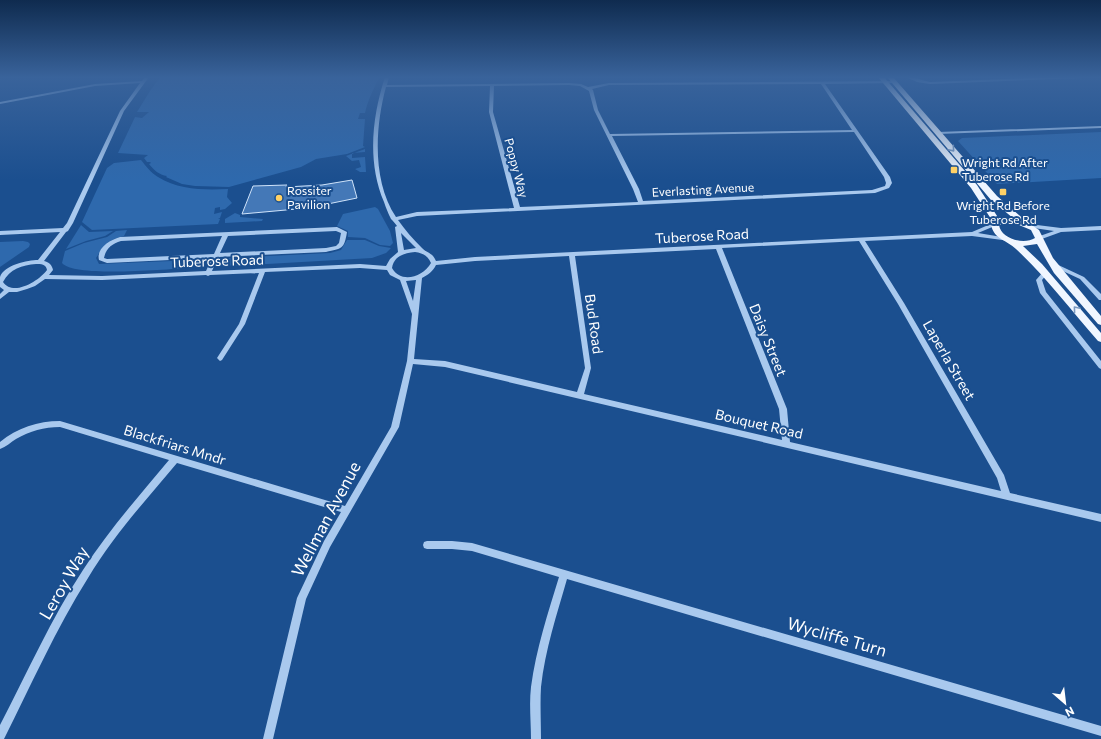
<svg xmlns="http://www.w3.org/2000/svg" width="1101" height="739" font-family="Commissioner,sans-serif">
  <rect width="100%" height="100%" fill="#1b4f8f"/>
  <path fill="#2e69ad" d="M160,77H379C374,89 368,99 365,113H360L358,119H365L363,146L365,147L347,154L316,159L301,167L229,187L195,186L182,184L166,177L167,176C159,175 154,170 149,164L151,163L150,162H147L144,158L148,155L118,153L135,117L142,118L149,112H137L150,91Z
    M1101,132V178L997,184L958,141L962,138Z
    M365,149V152L352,153V158L365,157L366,172H360L355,169L361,167L359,160L352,161L346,156Z
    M141,160C146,166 151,173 158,177C179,190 204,190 228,189L227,197L232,203L225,209L220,210V207L215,208L214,214L222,212L220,218H218L220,219L218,224L92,230L82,222L107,168L114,163Z
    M375,207L378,209L390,231L393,243L390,246L380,245L365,238L348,237V231L337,226L343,214Z
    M235,213L240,215V217L263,219L262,221L225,223V219Z
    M81,225L89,232L113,231L105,236L86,241L66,249Z
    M127,230L124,236C108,240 105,244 96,258L99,264L196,260L198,262L192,263L189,268C166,269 75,278 62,263L65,251L84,243L107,237L116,231Z
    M347,240H365L379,246L391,248L386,253L372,258L231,266L229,264L230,261L225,260L229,258L330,253L341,250Z
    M23,241L28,242L30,244L29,247L0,267V242Z"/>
  <path fill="#4478b7" stroke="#cfe3fa" d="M352,180L357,198L308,208L242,214L253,186L287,185L286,187L322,185Z"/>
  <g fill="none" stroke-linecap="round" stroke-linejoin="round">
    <path fill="#a9c9ee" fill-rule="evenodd" d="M145,77H149L124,111L73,223L68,231L66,232L44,261C49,262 52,265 53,270L49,275L102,276L206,271L212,258L107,263L99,260C96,248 110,240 120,237L337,227L347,232C344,250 342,248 326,252L218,257L212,271L360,264L386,266L390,259L398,252L395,227L397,226C395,223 393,221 391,219C389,215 386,208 384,202C367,162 372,117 385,77H389L387,85L569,83L581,84L588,87L609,83L895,81V83H894L825,84L890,177L892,183L889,188L875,193L417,216L398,220C405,230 413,239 422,248C428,254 432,252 436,261L475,257L972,232L993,223H997V225L978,233L1008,238L1011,240L1010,241L972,236L865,241L904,303L1004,475L1010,493L1101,514V522L445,367L413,364L399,427L330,547L306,599L273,739H263L297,598L324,541L341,512L177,463C146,500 113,536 88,578C56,629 31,685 4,739H0V725C27,673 51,619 83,570C108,531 139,496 169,460L60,427C44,427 30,431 16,439C11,442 6,447 0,449V442C17,428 38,421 60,421L345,506L391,427L407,361L412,314L400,280L390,275L387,270L360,268L265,272L245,324L222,360L220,361L217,358L239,324L259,273L210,275L208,276L206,275L102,280L45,279L35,286L27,289L17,292H9L0,299V294L4,290L0,287C0,284 0,279 0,277C4,265 28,260 38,260L60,232L0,235V231L63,228L67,223L120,111L140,83L95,86L0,104V102L95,84L142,81ZM821,84L852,130L610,134L598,110L593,90L592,89L609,85ZM569,85L580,86L589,91L594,110L633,189L638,202L520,207L493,112L494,86ZM490,86L489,112L514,208L417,212L396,217C372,181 375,127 386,87ZM854,132L884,177L886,183L885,186L872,190L643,201L639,189L612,136ZM336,231L341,233L339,243L336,246L326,248L220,253L228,236ZM401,233L416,248L404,250ZM222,236L214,254L107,259L104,258C106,248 112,244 121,241ZM859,241L898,304L997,478L1001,491L790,442L787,409L722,248ZM716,249L779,409L782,440L584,394L591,368L575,256ZM415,252C423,253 428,256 431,263C423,277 401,284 392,268C394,256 404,253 415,252ZM569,256L585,368L577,392L445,361L414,359L422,278C428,275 433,271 436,265L475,261ZM36,264C41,264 46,264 47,270C39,281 13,297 3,282C10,269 22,265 36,264ZM416,280L413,301L406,281Z
      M906,77C914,77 922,80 930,82L1054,77H1084L1082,78L930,84L917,82Z
      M1101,126V128L938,134L936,133L938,132Z
      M1029,224L1061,228L1101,226V230L1061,232L1039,240L1036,238L1037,237L1054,231L1027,227V225Z
      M1054,263L1084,277L1101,294V300H1099L1080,279L1052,266L1051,265Z
      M1045,271L1048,273L1042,280L1046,292L1101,361V369L1099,368L1040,293L1036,280L1043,272Z
      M427,541H452L472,543L1101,726V736L567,579C557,614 545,650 541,687C540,704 541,722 541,739H531C531,722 529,704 531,687C536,649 548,613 559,577L472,551L452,549H427L424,548L423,545L424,542Z"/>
    <path fill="#f0f6ff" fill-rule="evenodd" d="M878,77H884L977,185L999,219L1013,218L991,200L887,77H893L997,196L1027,222L1039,230L1053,258L1101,316V325L1098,324L1054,273L1037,244L1023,246L1042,264L1101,333V342L1098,341C1071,310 1046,277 1016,249C1007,240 993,239 991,224L993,222L971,188ZM1012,222L1031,230L1035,238C1024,245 1001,239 999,225Z"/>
  </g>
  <defs><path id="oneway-chevron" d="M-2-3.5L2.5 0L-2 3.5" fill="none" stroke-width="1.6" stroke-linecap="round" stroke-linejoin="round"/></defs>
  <g stroke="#7b9ac1">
    <use href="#oneway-chevron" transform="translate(952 149) rotate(49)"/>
    <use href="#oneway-chevron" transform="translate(1076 309) rotate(-130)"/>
  </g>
  <linearGradient id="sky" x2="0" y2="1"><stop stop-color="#0f2b4f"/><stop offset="0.43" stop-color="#39639b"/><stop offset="1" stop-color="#39639b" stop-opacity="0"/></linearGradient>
  <rect width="1101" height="180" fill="url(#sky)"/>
  <g fill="#ffd166" stroke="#1b4f8f" stroke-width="1.5">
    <rect x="950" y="166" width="8" height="8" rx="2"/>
    <rect x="999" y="188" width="8" height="8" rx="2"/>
    <circle cx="279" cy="198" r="4"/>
  </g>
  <g text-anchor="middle" stroke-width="4" stroke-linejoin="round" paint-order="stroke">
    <g font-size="12" fill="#fff" stroke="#1b4f8f" text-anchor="start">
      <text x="962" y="167">Wright Rd After<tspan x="962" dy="14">Tuberose Rd</tspan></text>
      <text x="287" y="195">Rossiter<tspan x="287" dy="14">Pavilion</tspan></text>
      <text x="1003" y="210" text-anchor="middle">Wright Rd Before<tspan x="1003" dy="14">Tuberose Rd</tspan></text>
    </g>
    <g font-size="12" fill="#fff" stroke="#1b4f8f">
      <text transform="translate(516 168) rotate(75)" y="4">Poppy Way</text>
      <text transform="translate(703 190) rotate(-3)" y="4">Everlasting Avenue</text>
    </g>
    <g font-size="14" fill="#fff" stroke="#1b4f8f">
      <text transform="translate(702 236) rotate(-3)" y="5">Tuberose Road</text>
      <text transform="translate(217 261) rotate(-2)" y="5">Tuberose Road</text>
      <text transform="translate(594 324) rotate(82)" y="5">Bud Road</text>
      <text transform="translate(768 340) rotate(68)" y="5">Daisy Street</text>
      <text transform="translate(949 360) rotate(60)" y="5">Laperla Street</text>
      <text transform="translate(759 424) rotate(13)" y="5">Bouquet Road</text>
      <text transform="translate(175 445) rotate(17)" y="5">Blackfriars Mndr</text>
    </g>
    <g font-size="17" fill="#fff" stroke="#1b4f8f">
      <text transform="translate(326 519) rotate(-62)" y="6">Wellman Avenue</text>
      <text transform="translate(64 583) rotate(-60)" y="6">Leroy Way</text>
      <text transform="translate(837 637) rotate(16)" y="6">Wycliffe Turn</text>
    </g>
  </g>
  <g transform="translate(1065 703) rotate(152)" stroke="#1b4f8f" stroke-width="3" paint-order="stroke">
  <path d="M0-3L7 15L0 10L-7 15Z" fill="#ffffff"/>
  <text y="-6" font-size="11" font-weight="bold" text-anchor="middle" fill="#ffffff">N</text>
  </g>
</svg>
